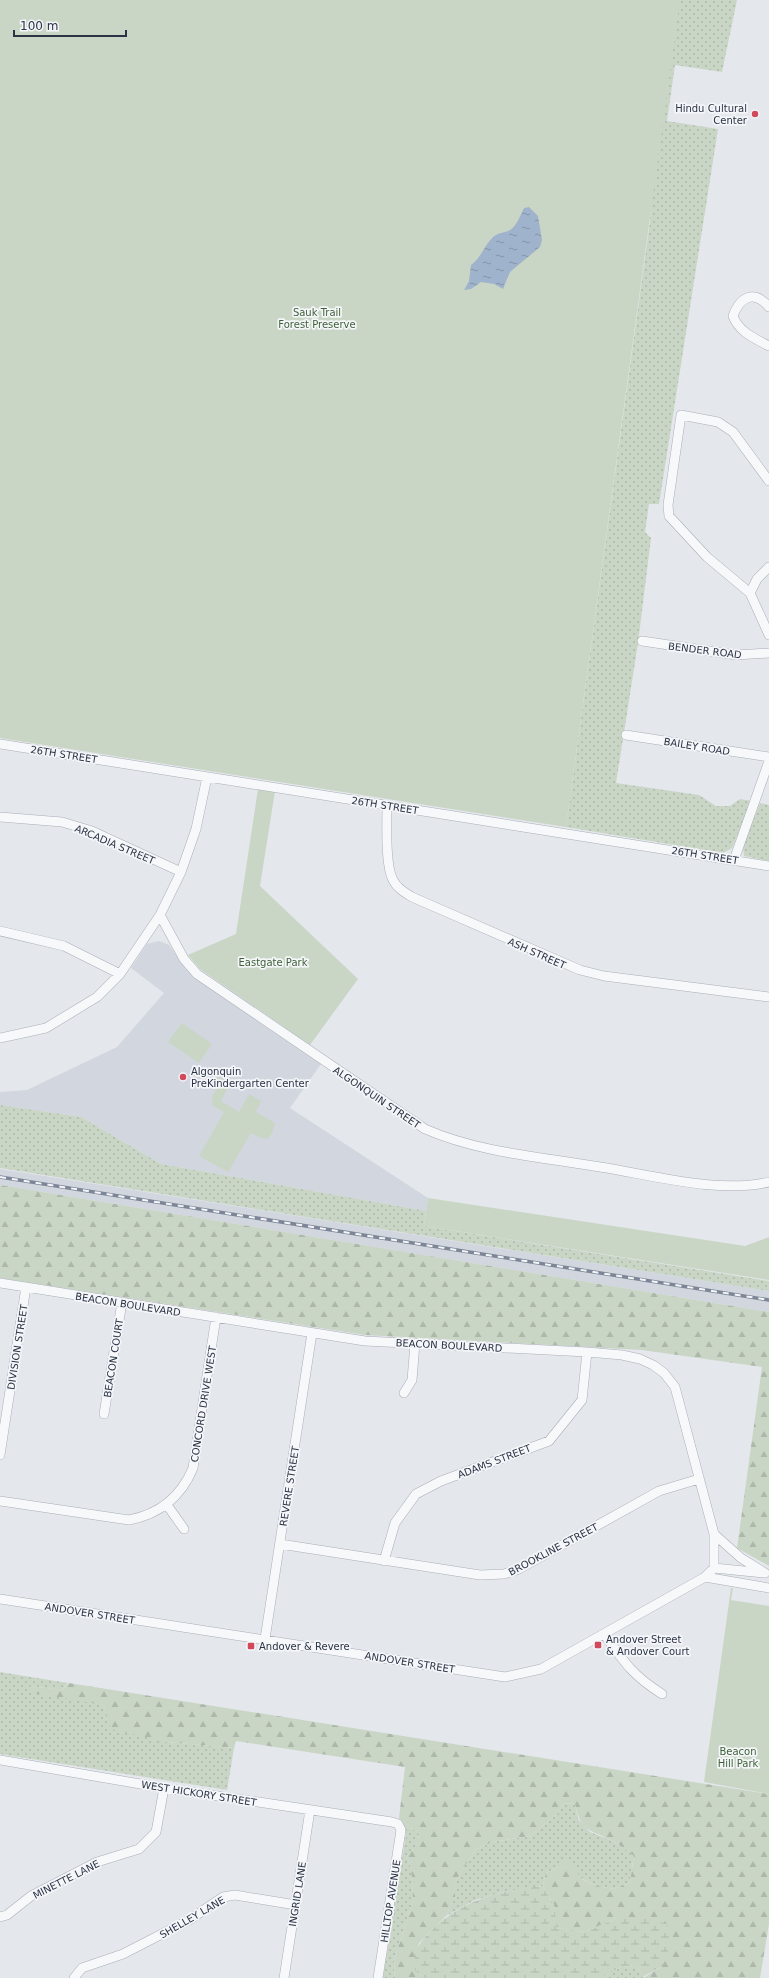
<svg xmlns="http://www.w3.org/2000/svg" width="769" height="1978" font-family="'DejaVu Sans',sans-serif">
  <defs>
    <pattern id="grass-dots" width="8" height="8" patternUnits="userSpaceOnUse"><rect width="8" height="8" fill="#c9d6c5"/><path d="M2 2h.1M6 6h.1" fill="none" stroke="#adb8ab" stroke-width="1.8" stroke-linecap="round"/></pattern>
    <pattern id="forest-firs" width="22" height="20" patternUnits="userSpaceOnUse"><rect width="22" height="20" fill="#c9d6c5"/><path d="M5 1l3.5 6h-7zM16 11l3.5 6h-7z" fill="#adb8ab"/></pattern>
    <pattern id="wetland-marsh" width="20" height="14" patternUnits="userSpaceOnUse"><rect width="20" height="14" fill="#c9d6c5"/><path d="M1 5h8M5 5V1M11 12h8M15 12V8" fill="none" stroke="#adb8ab"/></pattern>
    <pattern id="water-ripples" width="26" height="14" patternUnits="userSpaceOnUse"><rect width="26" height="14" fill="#9fb4cc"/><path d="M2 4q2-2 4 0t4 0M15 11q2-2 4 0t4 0" fill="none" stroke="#8293a7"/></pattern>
  </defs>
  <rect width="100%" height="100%" fill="#e4e7ec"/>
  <path fill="#d2d6de" d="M159,941L169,945L181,962L194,976L321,1064L290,1108L428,1198L426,1211L161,1164L81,1117L0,1105V1092L27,1090L117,1047L164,993L131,968L147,944Z
    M0,1169L769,1291V1312L0,1185Z"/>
  <path fill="url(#grass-dots)" d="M666,0H737L722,72L675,65L667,121L718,129L659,504H649L645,532L651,538L638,643L616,783L699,795L716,806H730L740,799L751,801L732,848L723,853L566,827L650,222Z
    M760,803L769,805V861L744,856L743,847Z
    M0,1105L81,1117L161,1164L426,1211L424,1226L769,1281V1291L0,1168Z
    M0,1672L68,1683L62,1690L30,1686L104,1705L107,1721L167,1742L234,1748L227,1790L0,1754Z
    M564,1803L575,1804L578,1819L590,1832L613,1841L634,1855L630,1882L615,1889L597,1886L559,1867L546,1873L543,1886L503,1892L475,1900L446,1916L455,1897V1882L475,1850L492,1842L530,1836L557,1814Z
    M399,1818L419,1834L417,1845L407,1856L411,1868L413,1900L394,1961L395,1978H383L406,1834L404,1826Z
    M623,1966L636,1967L644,1976L643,1978H601Z"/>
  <path fill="url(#forest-firs)" d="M0,1185L769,1312V1566L737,1548L762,1367L642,1350L365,1335L0,1278Z
    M69,1683L769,1794V1924L760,1978H643L661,1967L617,1918L585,1932L556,1928L554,1905L543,1886L546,1873L559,1867L567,1859L582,1879L597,1886L615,1889L630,1882L634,1856C627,1851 620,1845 613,1841C590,1829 581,1833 575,1804L564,1803L557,1814L530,1836L492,1842L475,1850L455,1882V1897L446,1916L419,1943L415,1971L425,1978H395L394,1961L413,1900L411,1868L407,1856L417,1845L419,1834L399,1818L405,1767L236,1741L234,1748L167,1742L111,1729L107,1721L104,1705L27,1692L30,1686L62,1690Z"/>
  <path fill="url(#wetland-marsh)" d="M543,1886L554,1905L557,1928L585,1932L617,1918H649L667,1924L672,1941L661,1967L644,1976L636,1967L623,1966L601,1978H425L415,1971C413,1949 419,1943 434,1928C464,1899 502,1890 543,1886Z"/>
  <path fill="#c9d6c5" d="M0,0H680L566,827L0,738Z
    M258,789L275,791L260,886L358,979L310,1045L200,969L188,955L236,934Z
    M182,1023L212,1044L199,1063L168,1042Z
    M217,1076L230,1083L221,1101L239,1112L249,1094L261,1101L256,1112L275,1123C270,1142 268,1142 251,1133L228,1172L199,1156L224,1112L212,1105L213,1095L216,1090L214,1079Z
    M428,1198L745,1246L769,1237V1280L424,1226Z
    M731,1588H733L731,1600L769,1606V1794L704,1782Z"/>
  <path fill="url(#water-ripples)" d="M529,207L538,216L542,240L540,247L510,272L503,289L494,284L481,282L471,289L464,290L469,281L471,265C481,258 484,246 493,237C498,233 502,233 508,231C516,228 520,216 524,208Z"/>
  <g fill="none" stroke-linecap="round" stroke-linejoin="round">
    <defs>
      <path id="minor" d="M769,307C754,289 740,297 733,316C739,332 754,338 769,346
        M769,481L733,432L718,422L681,415L668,505L669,516L707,557L750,593L769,635
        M750,593L757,579L769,567
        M642,641L736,655L769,653
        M626,735L769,757
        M0,744L769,866
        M387,805C387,824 385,865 393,880C397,888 404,892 412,897L580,970L604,976L769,997
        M0,817L62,822L92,831L181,872
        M734,860L769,761
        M160,915L184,959L197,974L425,1129C480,1153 542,1157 600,1167C652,1175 718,1194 769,1182
        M0,931L64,946L120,974
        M0,1038L46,1028L97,997L120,974L160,915L181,872L196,829L207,777
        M0,1283L365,1341L587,1352L622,1355L640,1359L653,1365L664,1373L675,1387L714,1534L741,1558L765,1573
        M404,1393L412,1380L415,1343
        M104,1414L122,1302
        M0,1455L26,1287
        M0,1501L129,1520C160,1514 181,1497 193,1468L216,1317
        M167,1505L184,1529
        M280,1544L480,1575L504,1574L519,1569L659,1491L699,1479
        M384,1561L395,1523L416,1494L441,1481L549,1441L582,1400L587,1352
        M714,1568L764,1573
        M705,1577L769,1588
        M0,1599L505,1677L541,1669L705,1577L714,1568V1534
        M604,1634C624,1662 632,1675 662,1694
        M265,1639L312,1333
        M0,1760L164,1788L392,1822L398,1824L401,1830L378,1978
        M0,1917L7,1915L31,1896L97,1862L139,1849L156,1832L164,1788
        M74,1978L82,1968L123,1954L189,1920L223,1897L235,1895L296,1905
        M284,1978L310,1810"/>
    </defs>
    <use href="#minor" stroke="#a9aeb7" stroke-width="10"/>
    <use href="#minor" stroke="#f7f8fa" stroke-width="9"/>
    <defs>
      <path id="rail" d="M0,1177L769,1300"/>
    </defs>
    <use href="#rail" stroke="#7d8696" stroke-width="3.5"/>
    <use href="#rail" stroke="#f4f6f9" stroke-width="2" stroke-dasharray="6" stroke-linecap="butt"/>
  </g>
  <g fill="#d1495b" stroke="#f4f6f9" stroke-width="1.5">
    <circle cx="755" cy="114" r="4"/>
    <circle cx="183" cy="1077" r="4"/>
    <rect x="594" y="1641" width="8" height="8" rx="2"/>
    <rect x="247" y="1642" width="8" height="8" rx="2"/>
  </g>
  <g text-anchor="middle" stroke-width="3.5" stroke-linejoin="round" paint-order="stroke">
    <g font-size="10" fill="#2b3445" stroke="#f4f6f9" text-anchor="start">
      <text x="747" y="112" text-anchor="end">Hindu Cultural<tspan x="747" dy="12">Center</tspan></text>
      <text x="191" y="1075">Algonquin<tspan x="191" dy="12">PreKindergarten Center</tspan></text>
      <text x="606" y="1643">Andover Street<tspan x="606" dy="12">&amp; Andover Court</tspan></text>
      <text x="259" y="1650">Andover &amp; Revere</text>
    </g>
    <g font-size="10" fill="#3f6138" stroke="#f4f6f9">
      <text x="317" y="316">Sauk Trail<tspan x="317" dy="12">Forest Preserve</tspan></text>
      <text x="273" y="966">Eastgate Park</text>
      <text x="738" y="1755">Beacon<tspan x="738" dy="12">Hill Park</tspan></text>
    </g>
    <g font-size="10" fill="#2b3445" stroke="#f4f6f9">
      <text transform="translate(705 650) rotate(7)" y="4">BENDER ROAD</text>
      <text transform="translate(697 746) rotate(9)" y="4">BAILEY ROAD</text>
      <text transform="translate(64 754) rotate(9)" y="4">26TH STREET</text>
      <text transform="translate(385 805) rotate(9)" y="4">26TH STREET</text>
      <text transform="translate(115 844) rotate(23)" y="4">ARCADIA STREET</text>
      <text transform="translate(705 855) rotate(9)" y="4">26TH STREET</text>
      <text transform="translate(537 953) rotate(24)" y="4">ASH STREET</text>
      <text transform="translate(377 1097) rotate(34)" y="4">ALGONQUIN STREET</text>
      <text transform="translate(128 1304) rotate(9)" y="4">BEACON BOULEVARD</text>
      <text transform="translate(449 1345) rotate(3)" y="4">BEACON BOULEVARD</text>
      <text transform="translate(17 1347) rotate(-81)" y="4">DIVISION STREET</text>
      <text transform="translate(113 1358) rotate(-81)" y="4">BEACON COURT</text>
      <text transform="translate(203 1404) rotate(-81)" y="4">CONCORD DRIVE WEST</text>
      <text transform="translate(494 1461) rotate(-21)" y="4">ADAMS STREET</text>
      <text transform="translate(289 1486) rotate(-81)" y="4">REVERE STREET</text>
      <text transform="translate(553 1549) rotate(-28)" y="4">BROOKLINE STREET</text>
      <text transform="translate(90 1613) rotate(9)" y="4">ANDOVER STREET</text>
      <text transform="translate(410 1662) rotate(9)" y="4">ANDOVER STREET</text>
      <text transform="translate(199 1793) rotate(9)" y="4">WEST HICKORY STREET</text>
      <text transform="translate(66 1879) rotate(-27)" y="4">MINETTE LANE</text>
      <text transform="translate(297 1894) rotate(-81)" y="4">INGRID LANE</text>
      <text transform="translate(390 1901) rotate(-81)" y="4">HILLTOP AVENUE</text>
      <text transform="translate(192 1917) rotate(-30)" y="4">SHELLEY LANE</text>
    </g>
  </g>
  <path d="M14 30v6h112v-6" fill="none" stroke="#2b3445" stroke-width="2"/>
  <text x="20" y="30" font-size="12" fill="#2b3445" stroke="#f4f6f9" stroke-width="3" paint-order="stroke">100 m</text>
</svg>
